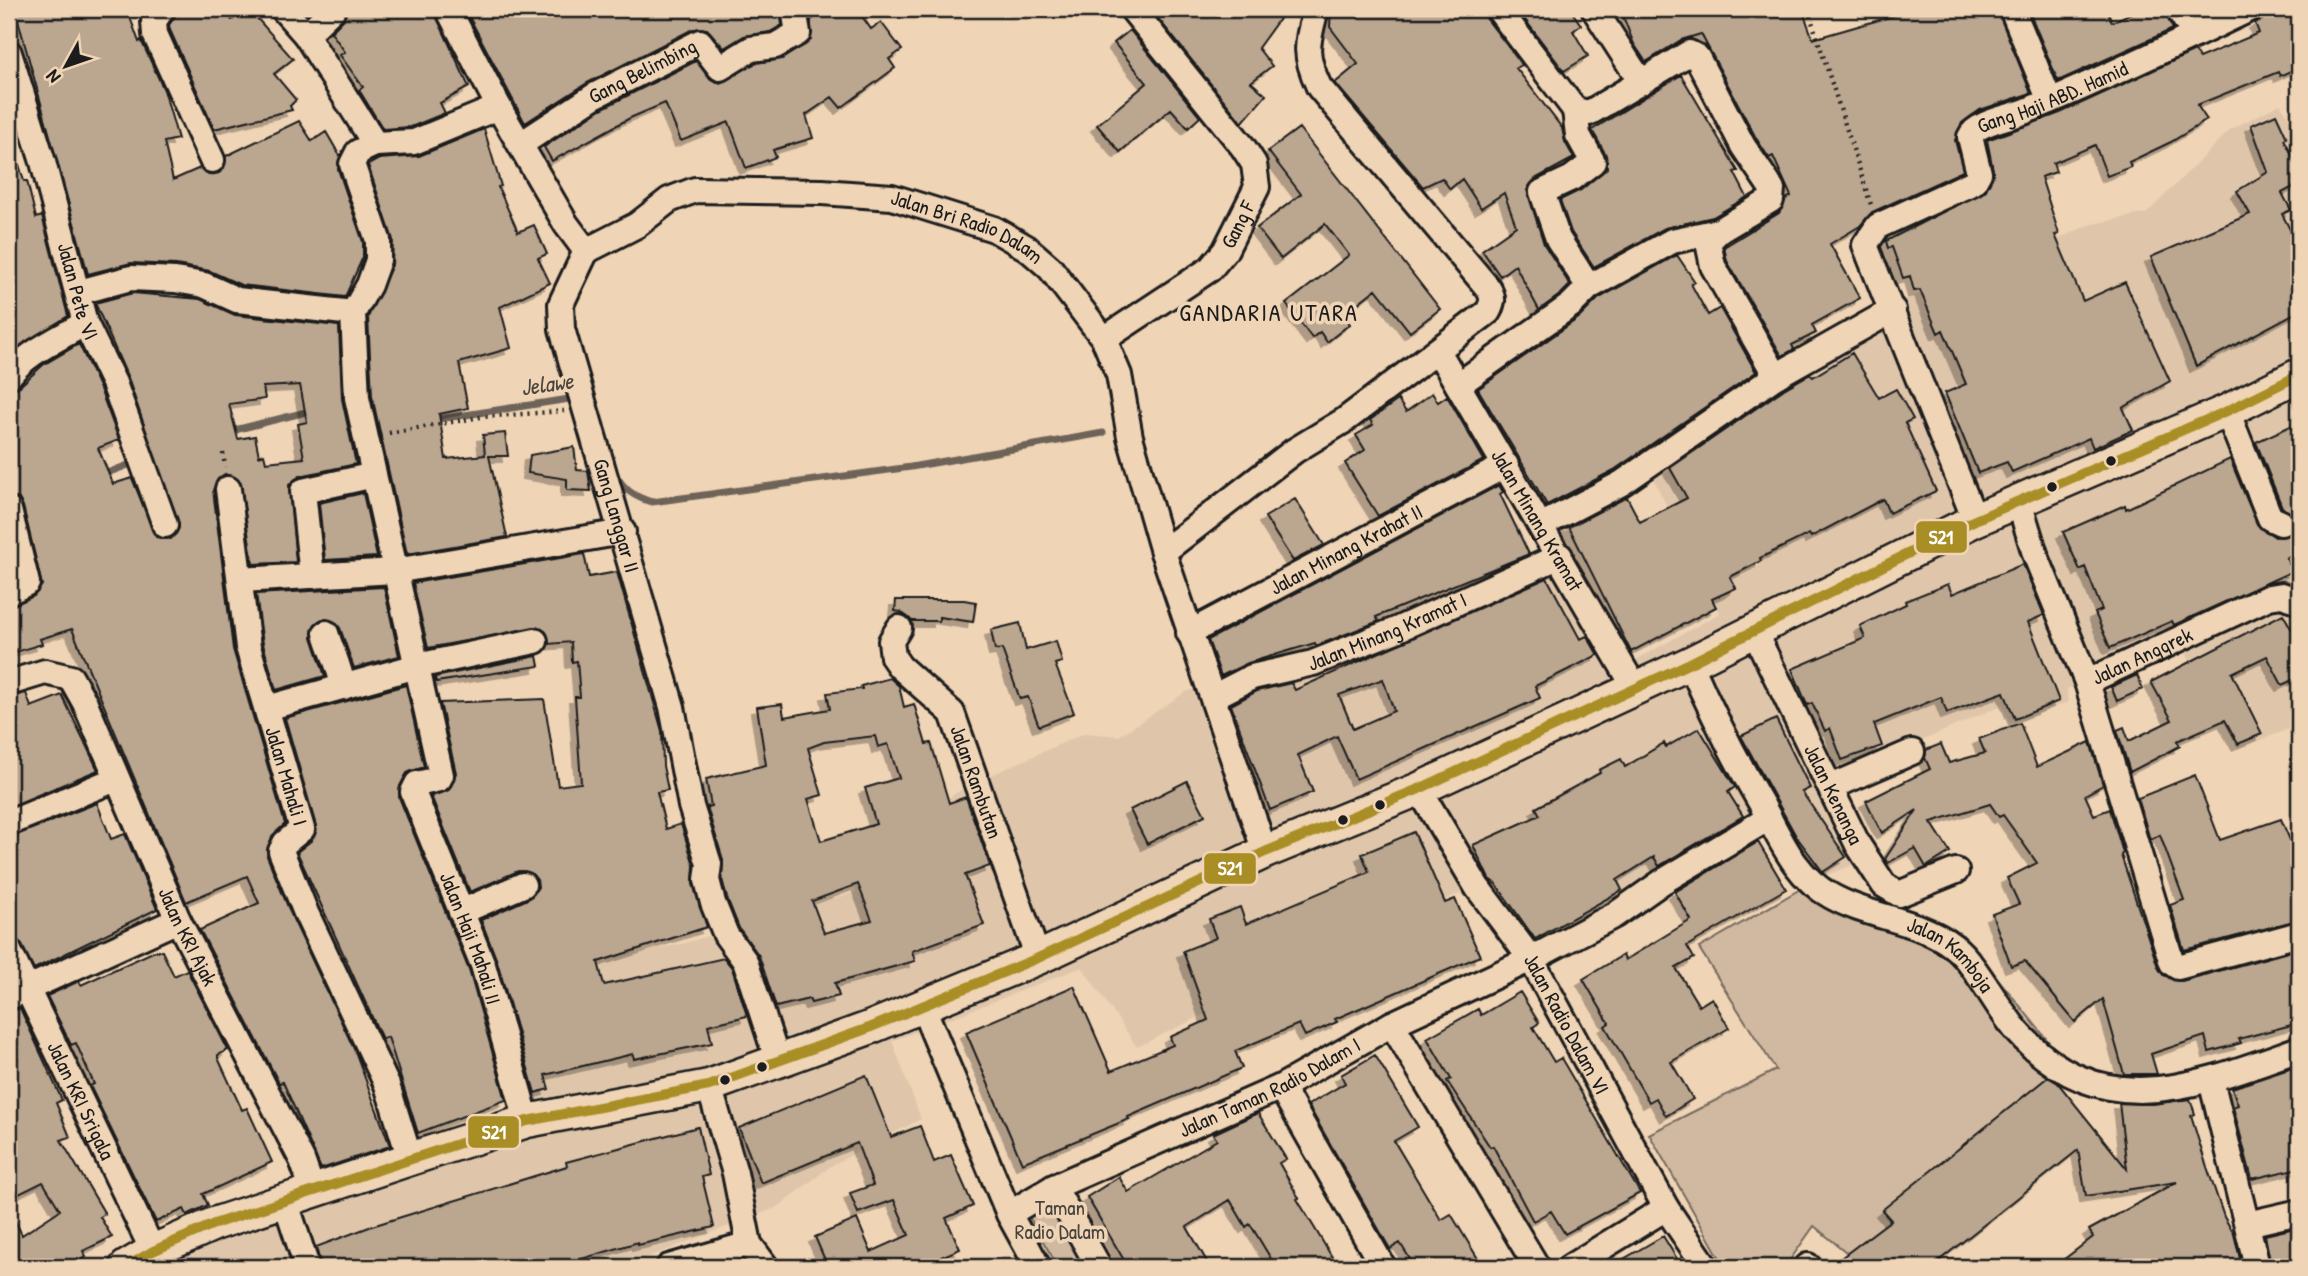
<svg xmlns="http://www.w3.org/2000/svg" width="2308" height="1276" font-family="'Patrick Hand',sans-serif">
  <defs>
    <filter id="shadow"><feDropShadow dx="-6" dy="6" stdDeviation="0" flood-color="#0004"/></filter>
  </defs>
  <rect width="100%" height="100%" fill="#efd4b6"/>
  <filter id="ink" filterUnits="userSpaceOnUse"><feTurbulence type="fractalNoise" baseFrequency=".0143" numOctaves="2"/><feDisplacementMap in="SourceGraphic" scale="14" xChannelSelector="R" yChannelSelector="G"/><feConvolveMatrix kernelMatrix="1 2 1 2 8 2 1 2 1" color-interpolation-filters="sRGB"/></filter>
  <g filter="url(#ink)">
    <path fill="#dfc6ab" d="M2280,104L2299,132V582L2296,584L2299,594V725L2238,749L2179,640L2067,689L2068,702L2010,724L2002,705L1838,778L1871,858L1819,878L1769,814L1532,951L1495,886L1456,895L1388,925L1137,1047L1082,967L892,1041L921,1119L832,1165L778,1207L623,1267H115L525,1111L479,952L543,929L631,948L637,953L685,943L856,892L847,864L967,786L1085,733L1119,736L1186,692L1257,669L1330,650L1552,549L1616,671L1720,613L1644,460L1883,319L1909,297L1982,275L2088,225L2147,213L2231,129Z"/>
    <path fill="#d0b9a0" stroke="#766a5e" stroke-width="2" d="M1809,884L1963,935L2069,1067L2057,1086L1885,1215L1913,1249L1857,1261L1814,1226L1785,1267H1725L1649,1134L1776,1070L1699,948Z
      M1055,1190L1075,1195L1115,1267H1058L1028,1215Z"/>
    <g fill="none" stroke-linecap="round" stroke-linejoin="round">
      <path stroke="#6e6358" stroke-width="7" d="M432,420L576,398
        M227,432L314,410
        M614,472C624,490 634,497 652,502L911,467L1103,433
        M102,475L162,452"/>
    </g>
    <path fill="#bba690" stroke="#1c1c1c" stroke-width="2" fill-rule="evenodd" filter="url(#shadow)" d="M15,9H127L139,42L141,40L164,90L178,139L164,142L173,180L200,168L210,175L219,173L224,168L226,156L299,121L312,141L326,132L340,156L338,169L363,242V257L345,297L241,285L210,271L176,265L131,263L88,274Z
      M180,9H222L232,20L249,9L293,59L274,74L296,100L290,106L292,110L214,129L170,30L169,25Z
      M347,9H433L469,87L440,103L445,113L411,127L383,129L359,90L363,87L340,55L345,52L331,32L344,19Z
      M465,9H780L782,25L770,32L744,36L724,48L707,29H693L587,83L525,123Z
      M829,9H857L871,29L881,22L902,50L889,59L895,68L841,108L832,97L806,115L813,138L773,150L776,157L746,168L729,122L681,141L665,103L630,118L552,161L544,147L601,109L696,61L709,78L720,83L756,63L782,59L811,40V20Z
      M1155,9H1286L1258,48L1272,66L1251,82L1266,95L1242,123L1152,11Z
      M1331,9H1483L1486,18L1522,65L1516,68L1562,128L1565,142L1574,158L1535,179L1527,190L1544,244L1570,285L1561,294L1539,310L1515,265L1500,276L1482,250L1516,226L1504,193L1481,208L1462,179L1450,189L1442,178L1423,187L1335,83L1358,64L1330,27Z
      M1517,9H1570L1581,25L1573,31L1588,56L1564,71Z
      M1620,9H1802L1813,39L1896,15L1893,9H1997L2031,93L1980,110L1962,123L1955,140L1963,171L1872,212L1860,226L1830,244L1860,298L1812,325L1816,333L1792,345L1794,349L1782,356L1727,261L1724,247L1779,213L1786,199L1791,196L1773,156L1769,158L1756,138L1701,34L1681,40L1646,62L1634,44Z
      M2028,9H2107L2112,22L2140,9H2163L2173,29L2058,81Z
      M2284,9H2299V67L2280,76L2278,72L2197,105L2207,120L2171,142L2129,162L2131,167L2107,176L2095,145L2053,163L2056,172L2041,177L2059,234L2055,235L2083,301L2125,282L2170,381L2123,408L2133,430L2093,448L2089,438L2012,472L2007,462L1978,473L1945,393L1966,384L1943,330L1938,333L1920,290L1914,291L1910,276L1903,278L1892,247L1888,248L1886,241L1986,190L1993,170L1987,140L2060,113L2195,51L2199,58L2259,33L2255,23Z
      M1130,30L1200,117L1188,128L1171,109L1120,152L1097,125L1147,83L1114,43Z
      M1681,75L1738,171L1734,172L1747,197L1713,217L1665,228L1594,267L1571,232L1560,200L1581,190L1607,168L1606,155L1592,130Z
      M2276,114L2287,138L2284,139L2299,168V184L2282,193L2291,210L2282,214L2299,247V311L2196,366L2151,257L2250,214L2237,191L2268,172L2251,125Z
      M1299,128L1440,309L1410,332L1376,289L1343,315L1350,324L1327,342L1320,332L1312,338L1286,304L1349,255L1325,224L1281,259L1257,228L1301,194L1268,151Z
      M484,129L501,186L498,187L518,232L534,225L547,254L538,258L550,283L500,307L511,348L459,363L468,408L439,414L446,459L485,455L483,435L505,433L508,456H489L507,537L407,554L372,396L368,317L392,265L393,240L368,165L379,159L419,156Z
      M9,145H13L24,181H27L36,218L42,216L68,316L9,354Z
      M1677,255L1695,282L1691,284L1708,315L1720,308L1756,372L1614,470L1547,505L1478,389L1580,317L1598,299Z
      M133,293L200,299L235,315L339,326L342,399L356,464L300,476L289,485L296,562L253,564L240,481L225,474L219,478L213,490L233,649L285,824L272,836L267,856L293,919L355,1051L390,1146L321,1169L283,1082L279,1083L200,930L259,903L247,876L186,902L72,629L40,639L42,644L9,654V607L34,596L42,585L23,506L19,499L9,496V391L20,386L43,365L79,344L100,389L119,440L98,448L113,484L132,478L156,537L171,539L179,528L128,378L95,303ZM300,385L307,422L298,424L304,458L266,462L264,454L259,456L255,436L238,439L229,404L265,399L263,387Z
      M1852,353L1879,398L1896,389L1913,419L1905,423L1936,491L1889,513L1883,499L1811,537L1809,534L1760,558L1761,561L1730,577L1736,588L1712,599L1716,607L1631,652L1569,527L1627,497L1640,522L1687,498L1670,468L1784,389L1810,374L1813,377Z
      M1432,393L1438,402L1447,396L1484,460L1378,516L1345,463L1365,450L1356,435L1373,425L1370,420L1398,400L1406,412Z
      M2299,422V552L2286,558L2293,571L2174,625L2172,621L2110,648L2095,613L2102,610L2085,567L2080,570L2063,532L2125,505L2126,509L2230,459L2257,524L2275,537L2289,535L2296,521L2293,514L2282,507L2256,442Z
      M574,447L577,470L588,471L591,491L567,490V479L528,473L530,455Z
      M1499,485L1503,492L1500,494L1529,554L1376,617L1379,621L1316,646L1315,643L1248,663L1221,676L1208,640Z
      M363,493L377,557L325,560L319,503Z
      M1295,499L1324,545L1293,561L1265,517Z
      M584,554L589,577L617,572L662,731L663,766L668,790L657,792L666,829L681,824L694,865L693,884L707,927L598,962L604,985L724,958L732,968L747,1016L708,1025L712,1043L634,1059L633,1054L545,1075L549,1089L535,1093L497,961L481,920L530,898L538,887L537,880L531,873L518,871L470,892L431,796L449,790L456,773L440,703L544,699L558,786L581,783L575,697H580L577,661L572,662L571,642L549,644L546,632L539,627L428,648L413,583Z
      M2023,564L2044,615L2028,622L2059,701L2015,719L2004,692L1947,713L1941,697L1874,724L1882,746L1842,760L1830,728L1825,731L1812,703L1807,705L1792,669L1865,638L1860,626L1906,604L1905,601L1948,584L1952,594Z
      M1547,578L1580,639L1587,636L1598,655L1535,686L1540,698L1356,779L1337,736L1298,755L1313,792L1270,810L1231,705L1257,691L1291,683L1295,690ZM1383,679L1394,711L1353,729L1339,695Z
      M384,587L399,656L354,668L340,628L335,622L322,619L315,624L312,637L325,676L276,690L263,644L256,594Z
      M896,600H964L976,602L973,622L939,617V621H912L901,612L895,611Z
      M2283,614L2299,642V677L2282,685L2267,656L2232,673L2262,734L2238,744L2225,720L2177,741L2180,746L2130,772L2117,730L2124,727L2129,741L2172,720L2151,682Z
      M1020,623L1026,650L1056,641L1062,662L1055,664L1074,713L1039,726L1028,697L1020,699L1002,649L995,650L991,630Z
      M537,656L539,666L436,682L435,677Z
      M2137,675L2143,689L2117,701L2111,687Z
      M890,678L899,686L904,707L914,704L926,744L931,743L949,803L966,797L990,866L965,875L984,925L912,951L915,961L835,983L839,996L811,1003L809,999L776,1007L759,956L739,928L727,898L722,879L723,860L707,807L711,806L706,779L766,765L757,707L782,704L784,717L830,709L827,693L862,689L861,686ZM875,736L878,747L888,744L899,778L865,788L876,824L821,841L808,799L822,795L808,748L824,742ZM858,884L872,920L824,933L812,901Z
      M406,685L424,767L407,773L400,786L399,797L469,970L506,1100L418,1133L388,1037L382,1039L297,852L312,840L316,826L285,718Z
      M26,693L31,707L62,695L98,770L9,807V697Z
      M1776,719L1810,788L1802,792L1846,857L1823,872L1796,836L1741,736Z
      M2020,723L2037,767L2090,742L2103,785L2085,795L2094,815L2110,809L2123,853L2121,855L2158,967L2163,975L2182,981L2299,949V1023L2239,1039L2241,1043L2209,1052L2205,1036L2151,1054L2157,1074H2124L2103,999L2075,1022L2025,961L2011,966L1992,914L2019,904L2007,878L2037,863L2003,815L1999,817L1990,804L1931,822L1950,852L1926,867L1915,848L1888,863L1885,859L1917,810L1882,833L1866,801L1930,769L1925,758L1926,750L1941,744L1949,763L1985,753L1979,739Z
      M1699,728L1735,787L1728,792L1743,816L1659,866L1654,857L1617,880L1622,890L1535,939L1496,884L1489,879L1473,845L1540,815L1536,808L1600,773L1599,770L1621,759L1625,767L1664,743L1666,747Z
      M2195,775L2220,840L2281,819L2299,861V920L2184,950L2170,905L2184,900L2160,835L2150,840L2138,798Z
      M1187,781L1205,815L1147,844L1130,810Z
      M97,803L111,839L125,834L157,909L34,969L22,945L13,937L9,927V838Z
      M1414,832L1445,903L1455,899L1480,956L1335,1019L1337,1022L1305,1036L1299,1024L1235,1051L1242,1068L1128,1117L1129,1119L1022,1163L966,1032L1074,986L1111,1071L1173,1045L1170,1037L1208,1020L1183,951L1216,938L1209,919L1240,907L1246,924L1369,872L1362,854Z
      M1758,842L1786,889L1687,946L1694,958L1676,968L1699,1006L1712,998L1729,1028L1671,1062L1693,1099L1666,1116L1656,1098L1649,1102L1605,1026L1609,1023L1583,979L1623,955L1625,960L1691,920L1675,892Z
      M155,951H162L174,976L187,970L228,1050L218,1055V1058L242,1110L247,1108L272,1162L203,1194L208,1205L187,1215L184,1209L156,1222L90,1086L94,1084L76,1043L71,1045L47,996L79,981L81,985Z
      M1520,992L1539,1023L1533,1027L1554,1062L1561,1058L1640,1193L1565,1234L1551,1211L1533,1221L1493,1146L1490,1147L1447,1081L1451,1079L1427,1038L1478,1009L1481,1015Z
      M20,1008L62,1100L56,1103L70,1137L61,1140L105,1214L100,1217L112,1237L83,1251L86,1257L69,1267H9V1208L22,1235L60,1210L43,1182L9,1199V1012Z
      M1375,1055L1418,1127L1394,1141L1441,1220L1451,1214L1483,1267H1415L1400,1243L1390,1249L1308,1105L1345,1083L1341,1075Z
      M2295,1067L2299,1084V1168L2252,1179L2233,1107L2238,1105L2232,1088Z
      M866,1075L891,1137L920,1126L934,1162L951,1155L973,1206L946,1218L960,1249L941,1257L946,1267H828L815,1237L857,1219L871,1252L909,1235L894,1200L858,1213L850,1193L873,1185L857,1143L761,1183L739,1128Z
      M2048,1077L2058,1083L2127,1169L2119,1103L2153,1104L2190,1099L2195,1114L2191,1116L2204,1158L2224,1217L2234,1234L2242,1267H2054L2093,1237L2089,1230L2177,1182L2086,1196L2078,1150L1931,1267H1829L1891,1220L1882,1210Z
      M1258,1113L1286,1159L1279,1163L1299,1198L1297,1199L1338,1267H1276L1250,1224L1246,1227L1230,1200L1187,1227L1210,1267H1128L1087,1197L1119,1177L1128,1192L1217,1140L1213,1134Z
      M698,1127L709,1175L702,1177L714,1227L638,1245V1242L555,1267H321L316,1247L372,1226L567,1166L566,1162Z
      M2299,1227V1267H2271L2265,1235Z
      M1663,1236L1682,1267H1610Z"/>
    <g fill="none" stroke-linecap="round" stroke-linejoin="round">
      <path stroke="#c5af97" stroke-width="24" stroke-dasharray="24 12" stroke-linecap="butt" d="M2281,523L2299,513"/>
      <defs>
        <g id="minor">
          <path d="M162,9L154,21L155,34L212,160"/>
          <path d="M283,9L306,35L375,144L414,142L499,107"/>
          <path d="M448,9L503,115L566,224L586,251"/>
          <path d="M1498,9L1575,110L1589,113L1641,82L1594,9"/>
          <path d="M2012,9L2050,101"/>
          <path d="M2178,9L2195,35"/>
          <path d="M306,35L333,9"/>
          <path id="s1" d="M9,53L43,162L85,323L114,383L165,525"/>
          <path d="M1641,82L1689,53L1697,57L1743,146L1772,189L1771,200L1719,231L1708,242L1713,266L1776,376"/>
          <path d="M1575,110L1578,135L1593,162L1572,178L1542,192L1558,239L1589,287"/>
          <path id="s2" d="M375,144L358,152L352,164L378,240V260L369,285L353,313L357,398L441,775L439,779L417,784L413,792L483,965L527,1121"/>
          <path id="s3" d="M521,144L594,96L700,42L720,68L751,49L775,46L798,33L794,9"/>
          <path id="s4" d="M586,251L637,225L669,200L695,190L822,192L892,197L994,229L1027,248L1050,268L1104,339L1119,375L1130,437L1163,552L1265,852"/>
          <path id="s5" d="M586,251L561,304L562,329L672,707L691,806L709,864L707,880L713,903L726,935L745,961L778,1062"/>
          <path d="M79,292L131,278L175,280L204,285L237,300L353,313"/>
          <path id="s6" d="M1104,339L1210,269L1225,251L1257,187L1254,164L1243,147L1132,9"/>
          <path id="s7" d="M1438,351L1635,688"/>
          <path d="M9,376C27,352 59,339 85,323"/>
          <path d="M1458,385L1571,305L1589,287L1672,241L1719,231"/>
          <path d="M2227,411L2270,518L2281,523"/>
          <path id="s8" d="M228,489L248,647L302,829L285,843L281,851L306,913L387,1085L410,1159"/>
          <path d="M2019,502L2035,554L2087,682L2172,963L2178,967L2299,934"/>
          <path d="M9,510L27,583L9,592"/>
          <path id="s9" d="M1975,520L1865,245L1878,226L1974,182L1979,173L1970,137C1976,122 2012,117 2026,111C2102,80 2176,44 2250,9"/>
          <path d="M1542,525L1622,483L1776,376L1893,310"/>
          <path d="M1163,552L1294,451L1345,420L1488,312C1493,302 1494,298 1488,288L1319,87C1303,53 1307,44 1316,9"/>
          <path d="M312,576L303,491L374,475"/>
          <path d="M240,580L395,571L623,532"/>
          <path id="s10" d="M899,628L891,641L893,657L900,667L952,713L1038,958"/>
          <path id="s11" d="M1753,629L1858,845L1884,885L1899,894L1956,871"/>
          <path d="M326,633C332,653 340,667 343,687"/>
          <path id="s12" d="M1189,633L1506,465"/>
          <path id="s13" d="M1690,663C1712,713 1735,759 1762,805C1781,840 1795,876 1831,896C1870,918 1918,919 1953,946C1975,962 1997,1008 2017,1031C2101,1127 2198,1085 2299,1049"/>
          <path id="s14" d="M2087,682L2269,597L2282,595L2299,601"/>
          <path id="s15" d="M9,683L45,672L71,678L85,703L178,920L302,1160L313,1191"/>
          <path id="s16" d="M1213,697L1252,677L1313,663L1396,630L1560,556"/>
          <path d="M267,708L417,666L535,641"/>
          <path d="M1831,787L1912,752"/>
          <path id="s17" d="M1419,789L1477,887L1531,959L1666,1208L1706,1267"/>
          <path d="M9,823L116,779"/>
          <path d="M461,912L523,885"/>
          <path id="s18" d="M9,951L153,1251"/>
          <path d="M9,997L178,920"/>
          <path d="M922,1005L1009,1214L1038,1267"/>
          <path d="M1392,1024L1537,1267"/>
          <path d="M2211,1080L2257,1266"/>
          <path d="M709,1086L735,1173L749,1244L766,1267"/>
          <path d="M1281,1087L1383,1267"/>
          <path d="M1054,1187L1099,1267"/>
          <path d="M285,1200L307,1267"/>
          <path id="s19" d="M1009,1214L1054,1187L1281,1087L1392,1024L1531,959L1615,915L1662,882L1769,818"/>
          <path d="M2247,1224L2299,1212"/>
          <path d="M669,1267L749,1244"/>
          <path d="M1570,1267L1666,1208"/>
          <path d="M1807,1267L1808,1266"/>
        </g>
        <path id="major" d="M126,1267L153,1251L214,1224L410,1159L527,1121L709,1086L869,1028L1038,958L1265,852L1419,789L1690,663L1975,520L2227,411L2299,375"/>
      </defs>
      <use href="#minor" stroke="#1c1c1c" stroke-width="30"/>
      <use href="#major" stroke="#1c1c1c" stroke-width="37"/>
      <path stroke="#1c1c1c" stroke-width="4.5" stroke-dasharray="2 5" stroke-linecap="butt" d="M1808,9L1871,205
        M389,433L481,417L564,411
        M223,453L225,467"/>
      <use href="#minor" stroke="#efd4b6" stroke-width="24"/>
      <use href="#major" stroke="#efd4b6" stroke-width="32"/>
      <defs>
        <path id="bus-1" d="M126,1267L153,1251L214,1224L527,1121L709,1086L869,1028L1038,958L1265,852L1419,789L1690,663L1975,520L2227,411L2299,375"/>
      </defs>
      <use href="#bus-1" stroke="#efd4b6" stroke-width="16"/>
      <use href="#bus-1" stroke="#a98e26" stroke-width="10"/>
    </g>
  </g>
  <g fill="#1c1c1c" stroke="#efd4b6" stroke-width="2.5">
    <circle cx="2111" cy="461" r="6"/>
    <circle cx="2052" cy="487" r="6"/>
    <circle cx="1380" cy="805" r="6"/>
    <circle cx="1343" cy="820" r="6"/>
    <circle cx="762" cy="1067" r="6"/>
    <circle cx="725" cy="1080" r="6"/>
  </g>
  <g text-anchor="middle" stroke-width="7" stroke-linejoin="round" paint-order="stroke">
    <g font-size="21" fill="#1c1c1c" stroke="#efd4b6">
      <text dy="7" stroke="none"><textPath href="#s3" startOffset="142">Gang Belimbing</textPath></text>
      <text dy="7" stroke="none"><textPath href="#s9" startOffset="565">Gang Haji ABD. Hamid</textPath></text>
      <text dy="7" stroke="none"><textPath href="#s6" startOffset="180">Gang F</textPath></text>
      <text dy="7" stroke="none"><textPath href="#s4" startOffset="404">Jalan Bri Radio Dalam</textPath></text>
      <text dy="7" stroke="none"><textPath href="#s1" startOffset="248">Jalan Pete VI</textPath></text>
      <text dy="7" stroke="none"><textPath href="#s5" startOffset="278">Gang Langgar II</textPath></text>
      <text dy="7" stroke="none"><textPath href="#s7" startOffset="196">Jalan Minang Kramat</textPath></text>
      <text dy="7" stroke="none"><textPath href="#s12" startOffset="178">Jalan Minang Krahat II</textPath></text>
      <text dy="7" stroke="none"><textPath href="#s16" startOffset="187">Jalan Minang Kramat I</textPath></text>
      <text dy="7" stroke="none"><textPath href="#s14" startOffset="61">Jalan Anggrek</textPath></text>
      <text dy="7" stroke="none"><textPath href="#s8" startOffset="294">Jalan Mahali I</textPath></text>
      <text dy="7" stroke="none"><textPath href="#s10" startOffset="186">Jalan Rambutan</textPath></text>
      <text dy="7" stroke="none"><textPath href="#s11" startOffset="184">Jalan Kenanga</textPath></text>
      <text dy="7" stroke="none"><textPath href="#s15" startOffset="348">Jalan KRI Ajak</textPath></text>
      <text dy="7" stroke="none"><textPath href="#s2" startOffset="856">Jalan Haji Mahali II</textPath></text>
      <text dy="7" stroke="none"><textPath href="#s13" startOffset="411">Jalan Kamboja</textPath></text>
      <text dy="7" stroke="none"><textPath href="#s17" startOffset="278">Jalan Radio Dalam VI</textPath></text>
      <text dy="7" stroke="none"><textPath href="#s19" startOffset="290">Jalan Taman Radio Dalam I</textPath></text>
      <text dy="7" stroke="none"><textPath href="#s18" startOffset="166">Jalan KRI Srigala</textPath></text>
    </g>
    <g font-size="21" fill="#49433d" stroke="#efd4b6">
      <text x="1060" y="1215">Taman<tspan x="1060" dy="24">Radio Dalam</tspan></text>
    </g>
    <g font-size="23" font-style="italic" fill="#4c453f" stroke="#efd4b6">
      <text transform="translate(547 384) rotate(-8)" y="8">Jelawe</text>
    </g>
    <g font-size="24" letter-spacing="2" fill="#1c1c1c" stroke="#efd4b6">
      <text x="1269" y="321">GANDARIA UTARA</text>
    </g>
  </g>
  <g stroke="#efd4b6" stroke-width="2.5">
    <rect x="1915" y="520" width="53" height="34" rx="7" fill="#a98e26"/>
    <rect x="1203" y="852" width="54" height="33" rx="7" fill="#a98e26"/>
    <rect x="467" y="1115" width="53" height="34" rx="7" fill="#a98e26"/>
  </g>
  <g font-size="19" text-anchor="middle" font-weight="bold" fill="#fff">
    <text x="1941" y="544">S21</text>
    <text x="1230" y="875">S21</text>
    <text x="494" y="1139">S21</text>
  </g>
  <rect width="2308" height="1276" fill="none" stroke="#efd4b6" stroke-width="35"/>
  <rect x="18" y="18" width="2273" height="1241" fill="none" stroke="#1c1c1c" stroke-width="2.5" filter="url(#ink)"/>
  <g transform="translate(66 66) rotate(230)" stroke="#efd4b6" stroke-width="5" paint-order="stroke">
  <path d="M0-5L12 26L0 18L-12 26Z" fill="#1c1c1c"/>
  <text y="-10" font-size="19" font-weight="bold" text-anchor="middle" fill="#1c1c1c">N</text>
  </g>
</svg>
